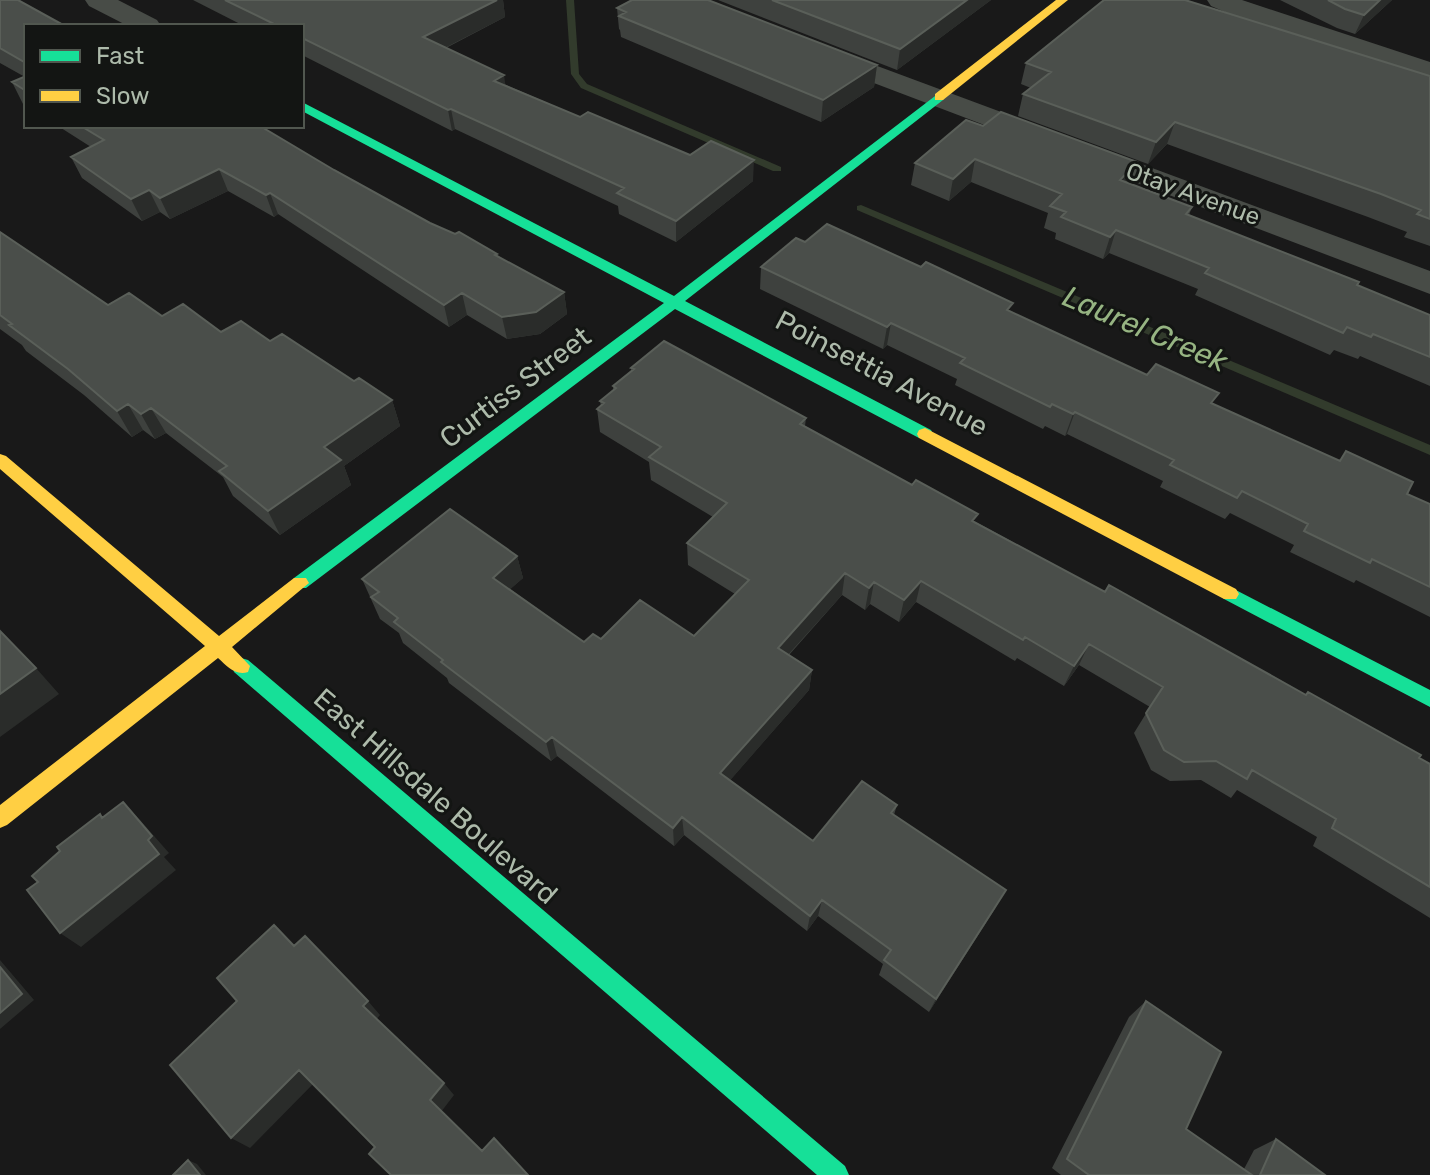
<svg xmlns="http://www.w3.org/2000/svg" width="1430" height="1175" font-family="Rubik,sans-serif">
  <rect width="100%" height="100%" fill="#191919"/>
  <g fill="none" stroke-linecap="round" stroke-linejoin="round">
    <path fill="#323b2c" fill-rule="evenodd" d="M566,0H574L579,74L587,84L781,167V171H773L581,88L571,74Z
      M861,205L1430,445V455L857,210V206Z"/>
    <path fill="#484c47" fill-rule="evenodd" d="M85,0H118L157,20L161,26H128L89,6Z
      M1207,0H1242L1430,62V79L1251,23L1211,6Z
      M818,44L1430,271V294L808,58L804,52L808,46Z"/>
    <path fill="#16e098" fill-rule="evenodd" d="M939,93L945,97L943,100L685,301L931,430L933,434L931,438H919L675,309L306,588H294L291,583L294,578L664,303L302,111V102L674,296Z
      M1230,587L1430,690V707L1224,599L1221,594L1224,589Z
      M241,658L248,660L845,1166L849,1175H817L234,672L232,666L234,660Z"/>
    <path fill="#ffcf43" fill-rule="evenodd" d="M1056,0H1068L943,100H935V94Z
      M925,428L1236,589L1239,594L1236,599H1224L919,438L917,434L919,430Z
      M0,454L6,456L219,636L294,578H306L309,583L232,647L250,666L248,672C235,676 227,666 218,658L7,825L0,828V805L205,646L0,469Z"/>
  </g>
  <path fill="#3e413e" d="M0,0L26,26V105L23,104L12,82L25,77L0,63Z
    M193,0H503L505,17L446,48L506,85L580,117L753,181L676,242L619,214L618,206L455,129L452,131L302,55V26H244Z
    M718,0H991L897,70Z
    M1280,0H1392L1355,34L1337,28Z
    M617,8L877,65L874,87L821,122L621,37L620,30L619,29Z
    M1026,63L1430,76V246L1404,237L1407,232L1368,217L1167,144L1148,164L1018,116L1023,94L1031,88L1021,84Z
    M966,120L1192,207L1189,215L1430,315V386L1360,356L1358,359L1334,350L1330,355L1195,295L1198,289L1109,253L1103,259L1055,239L1056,233L1044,228L1048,213L971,182L949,201L911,185L915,163Z
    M58,126H260L334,170L430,223L497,254L498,257L564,292L567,314L540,334L507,339L467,315L449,327L278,214L274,217L228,191L170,219L160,212L142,221L82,178L71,157L91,147Z
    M0,232L108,305L162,316L221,332L270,341L354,381L392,400L400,426L344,466L351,485L280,535L233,496L223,477L166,433L155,439L143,430L132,437L84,395L26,351L22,345L0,329Z
    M805,242L1011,312L1147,375L1213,404L1430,504V617L1356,580L1354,583L1290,552L1294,545L1230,513L1225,519L1160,487L1163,481L1067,434L1065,436L1045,426L1043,429L955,385L957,379L887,345L883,349L760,289L761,267Z
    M631,368L806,418L805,426L976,522L1105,592L1305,695L1308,692L1430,764V918L1313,846L1317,837L1237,790L1231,798L1201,780L1170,781L1151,770L1134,733L1150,707L1079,665L1064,686L1017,658L1015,661L916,602L899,622L870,604L865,610L842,595L789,655L812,670L809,690L730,780L813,841L897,805L894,815L996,907L929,1012L879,975L883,964L818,916L807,931L684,835L674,846L557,756L551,761L449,683L447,678L403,643L399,633L380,619L362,579L517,556L523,578L510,589L584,642L601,639L694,636L735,594L688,565L687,543L713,517L651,480L649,462L600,432L597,409L601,406L600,401L613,390V386L631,372Z
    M1146,1001L1186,1129L1244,1169L1254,1150L1276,1139L1325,1175H1061L1052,1168L1129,1017Z"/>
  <path fill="#2a2c2a" d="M483,0H503L505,17L427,57L423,37Z
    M967,0H991L897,70L900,49Z
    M1380,0H1392L1355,34L1364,15Z
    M877,65L874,87L821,122L823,100Z
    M504,75L507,96L494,81Z
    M451,109L455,129L452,131L448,110Z
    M1175,122L1167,144L1148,164L1156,142Z
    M975,159L971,182L949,201L953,179Z
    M754,160L753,181L676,242V221Z
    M1137,162L1129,184L1120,180Z
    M219,169L228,191L170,219L160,198Z
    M149,190L160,212L142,221L131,199Z
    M270,193L278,214L274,217L266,195Z
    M1116,230L1109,253L1103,259L1110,237Z
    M564,292L567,314L540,334L507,339L502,317Z
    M462,293L467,315L449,327L444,305Z
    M891,323L887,345L883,349L887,327Z
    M392,400L400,426L344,466L351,485L280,535L268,511L324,447Z
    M128,404L143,430L132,437L117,411Z
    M151,408L166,433L155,439L141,414Z
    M1075,412L1067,434L1065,436L1073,414Z
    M517,556L523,578L499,599L493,578Z
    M845,573L842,595L776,668L778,648Z
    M921,581L916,602L899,622L904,600Z
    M874,582L870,604L865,610L869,588Z
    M1089,644L1079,665L1064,686L1074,666Z
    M36,668L59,694L0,737V694Z
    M812,670L809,690L720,792V773Z
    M552,737L557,756L551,761L546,742Z
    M123,802L140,820L169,853L164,857L176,870L81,947L60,933Z
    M682,817L684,835L674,846L673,828Z
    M1006,890L996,907L929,1012L936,999Z
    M822,900L818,916L807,931L810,916Z
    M0,960L34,1000L0,1029Z
    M368,1001L380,1015L376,1020L363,1006Z
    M299,1070L315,1082L250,1148L231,1138Z
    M444,1083L454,1095L441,1112L430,1100Z
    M188,1160L197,1164L206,1175H200Z"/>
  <path fill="#4a4e4a" stroke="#5a5f59" stroke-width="2" d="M0,0H18L65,26H26V63L0,48Z
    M225,0H497L423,37L504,75L494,81L580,117L588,112L690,155L711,141L754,160L676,221L617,193L624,188L451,109L448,110L302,38V26H278Z
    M632,0H708L877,65L823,100L619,16L626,12L617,8Z
    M772,0H967L900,49Z
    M1104,0H1185L1430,76V219L1417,214L1421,210L1381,194L1175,122L1156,142L1023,94L1051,72L1026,63Z
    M1328,0H1380L1364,15L1345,9Z
    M26,76V91L12,82Z
    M1001,112L1137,162L1120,180L1192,207L1186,214L1359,282L1357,285L1430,315V357L1373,334L1371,337L1347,327L1343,333L1205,273L1209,268L1116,230L1110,237L1061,217L1066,212L1050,206L1062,194L975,159L953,179L915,163L966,120L983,126Z
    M81,126H260L334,170L430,223L455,234L459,232L497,254L495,255L564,292L536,312L502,317L462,293L444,305L270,193L266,195L219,169L160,198L149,190L131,199L71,157L104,140Z
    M827,224L921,267L926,262L1013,303L1007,310L1147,375L1156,364L1219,393L1211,403L1340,461L1346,451L1413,482L1407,494L1430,504V587L1372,559L1370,563L1304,531L1308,524L1242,491L1237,498L1170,465L1174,460L1075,412L1073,414L1052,404L1050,407L960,363L965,358L891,323L887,327L761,267L796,238L805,242Z
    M0,232L108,305L129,293L162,316L183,304L221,332L241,321L270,341L282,334L354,381L359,378L392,400L324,447L341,460L268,511L219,471L227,466L151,408L141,414L128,404L117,411L68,369L9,325L12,324L0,315Z
    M664,341L806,418L800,424L912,485L916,480L978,514L972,521L1105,592L1109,585L1306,695L1308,692L1421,755L1419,758L1430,764V887L1332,828L1336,819L1252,770L1247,779L1216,761L1184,762L1164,750L1146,713L1163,687L1089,644L1074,666L1025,637L1023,640L921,581L904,600L874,582L869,588L845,573L778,648L812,670L720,773L813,841L862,781L897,805L891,813L1006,890L936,999L884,960L891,950L822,900L810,916L682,817L673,828L552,737L546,742L441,662L443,660L394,622L398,618L371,597L379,592L362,579L450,509L517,556L493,578L584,642L593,634L601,639L640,600L694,636L749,580L687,543L727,503L649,457L661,447L597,409L604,403L600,401L616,388L613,386L634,369L631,368Z
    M0,631L36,668L0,694Z
    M123,802L152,836L148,840L159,854L60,933L27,890L38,882L32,876L60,851L57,847L100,814L102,818Z
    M274,925L294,946L305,936L368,1001L363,1006L444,1083L430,1100L482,1151L494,1138L528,1175H391L369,1154L375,1147L299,1070L231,1138L170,1065L237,1001L217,978Z
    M0,967L22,994L0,1013Z
    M1146,1001L1221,1052L1186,1129L1252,1175H1089L1067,1159Z
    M1276,1139L1325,1175H1260Z
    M188,1160L200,1175H173Z"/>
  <g text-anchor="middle" stroke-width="6" stroke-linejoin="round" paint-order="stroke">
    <g font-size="24" fill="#adbaaa" stroke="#131513">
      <text transform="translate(1193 194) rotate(20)" y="8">Otay Avenue</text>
    </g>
    <g font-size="28" fill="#adbaaa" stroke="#131513">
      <text transform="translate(882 373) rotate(28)" y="10">Poinsettia Avenue</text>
      <text transform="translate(515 387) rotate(-37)" y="10">Curtiss Street</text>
      <text transform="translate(436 796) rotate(41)" y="10">East Hillsdale Boulevard</text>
    </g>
    <g font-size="30" font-style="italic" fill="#96b482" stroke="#131513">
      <text transform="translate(1145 329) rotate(23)" y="10">Laurel Creek</text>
    </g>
  </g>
  <rect x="24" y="24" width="280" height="104" fill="#131513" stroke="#51574f" stroke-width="2"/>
  <rect x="40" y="50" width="40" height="12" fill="#16e098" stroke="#51574f" stroke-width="2"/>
  <text x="96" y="64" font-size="24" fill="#adbaaa">Fast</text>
  <rect x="40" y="90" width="40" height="12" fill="#ffcf43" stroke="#51574f" stroke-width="2"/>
  <text x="96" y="104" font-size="24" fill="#adbaaa">Slow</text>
</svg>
